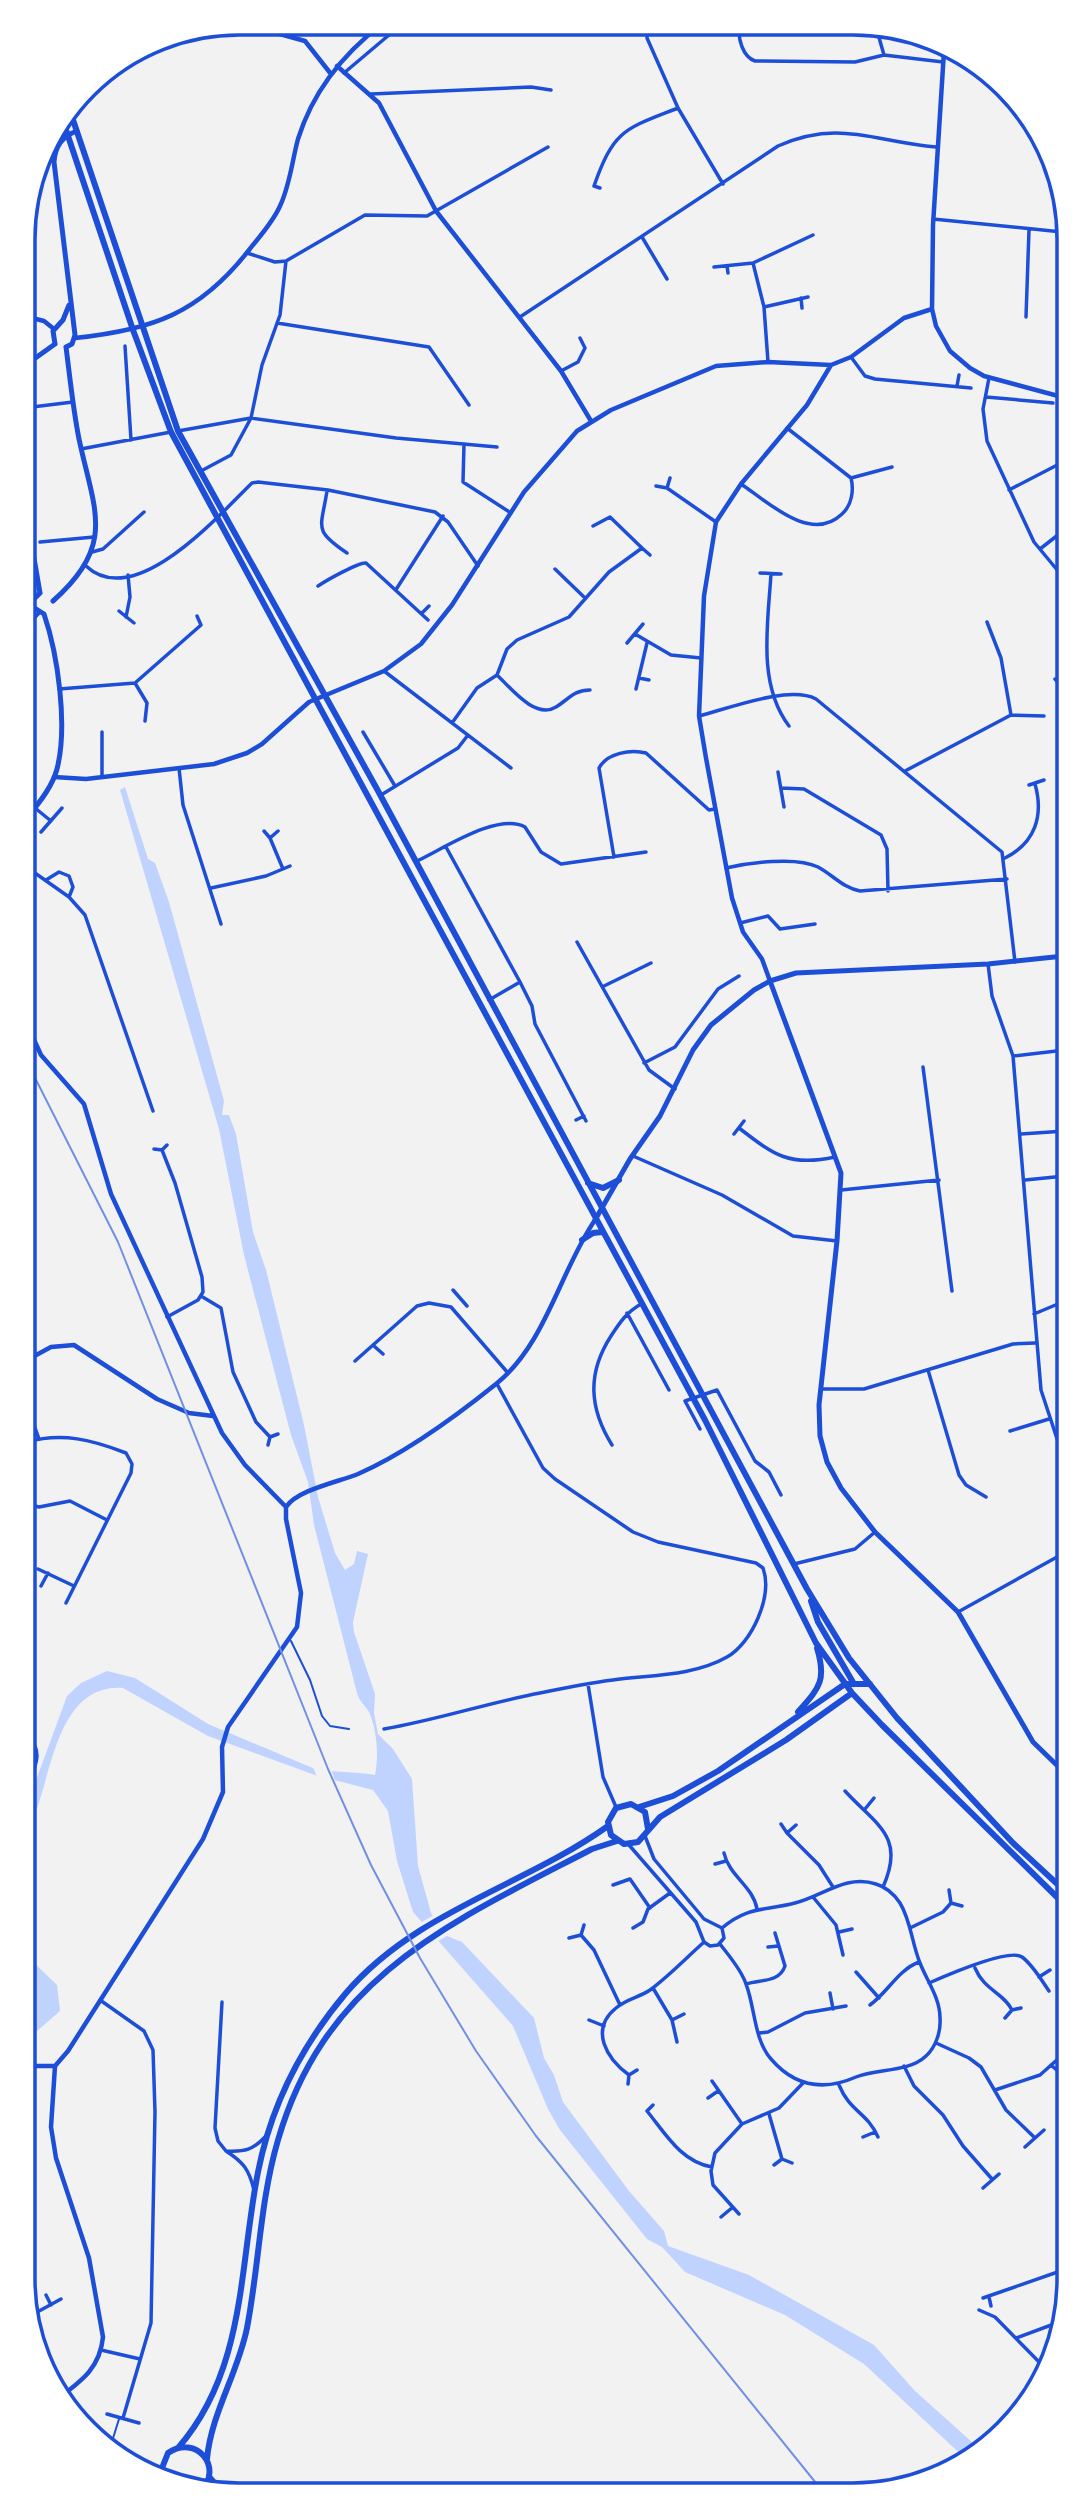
<svg xmlns="http://www.w3.org/2000/svg" width="1092" height="2518" font-family="'DM Sans',sans-serif">
  <rect width="100%" height="100%" fill="#f2f2f2"/>
  <path fill="#bfd3fe" d="M125,787L148,859L155,863L169,902L224,1101L222,1115H229L236,1134L253,1232L266,1270L304,1425L318,1497L335,1553L345,1570L354,1564L357,1551L368,1554L353,1622L354,1632L375,1694L374,1713L378,1734L393,1749L412,1779L418,1866L431,1913L447,1936L462,1942L534,2018L544,2058L554,2075L563,2102L629,2191L664,2231L668,2246L749,2275L874,2345L915,2391L982,2451L968,2461L864,2364L785,2315L685,2272L662,2247L647,2239L560,2130L548,2109L513,2026L413,1912L397,1861L388,1811L373,1790L315,1775L208,1736L123,1688C60,1684 53,1766 36,1811L29,1821L28,1802L67,1696L81,1683L107,1671L135,1678L208,1724L315,1769C335,1773 353,1771 375,1775C379,1756 377,1730 369,1712C365,1705 359,1701 357,1693L314,1525L308,1482L291,1435L244,1255L219,1129L120,790Z
    M29,1958L57,1985L60,2011L29,2038Z"/>
  <path fill="#f2f2f2" d="M312,1765L331,1769L336,1783L318,1779Z
    M436,1914L450,1934L435,1943L418,1924Z"/>
  <g fill="none" stroke-linecap="round" stroke-linejoin="round">
    <path stroke="#bfd3fe" stroke-width="2" d="M976,67L987,79L1000,82"/>
    <path stroke="#1d4ed8" stroke-width="2" d="M291,1641L310,1680L322,1716L330,1726L349,1729
      M110,2448L119,2419"/>
    <path stroke="#1d4ed8" stroke-width="3.5" d="M648,25L647,38L678,108L723,184
      M740,26C737,38 743,57 755,61L855,62L884,55L943,62
      M876,27L884,55
      M344,73L402,24
      M371,94L531,87L551,90
      M50,137L57,146
      M600,188L594,186C614,129 625,129 678,108
      M933,219L1062,232
      M642,237L667,279
      M247,253L275,262L286,261
      M753,263L764,307L768,362
      M727,266L728,273
      M714,267L753,263L813,235
      M801,298L802,308
      M764,307L808,297
      M520,317L778,146C840,119 874,142 936,147
      M1026,317L1029,230
      M277,323L429,347L469,405
      M125,346L131,440
      M851,357L865,376L875,379L971,388
      M561,371L578,362L585,348L580,338
      M989,378L983,409L987,441L1034,542L1063,577
      M957,386L959,375
      M986,397L1053,403
      M24,408L73,402
      M178,431L251,418L396,438L497,447
      M464,444L463,482L511,513
      M81,449L171,432
      M201,471L231,455L251,418L262,365L280,315L286,261L365,215L427,216L548,147
      M851,478L892,467
      M741,484C768,502 811,544 842,514C852,505 854,490 851,478L787,428
      M656,486L667,488L716,522
      M667,488L670,478
      M1009,490L1063,462
      M327,491C321,529 313,530 347,553
      M593,526L610,517L642,548
      M40,542L94,537
      M1040,549L1063,531
      M92,552L103,549L144,512
      M86,566C135,612 220,514 252,483L258,482L328,490L435,512L448,522L478,566
      M555,569L585,598
      M760,573L781,574
      M771,574C768,623 757,684 789,726
      M318,586C327,580 359,562 366,563L428,620
      M397,588L443,516
      M24,598L33,600
      M119,611L134,623
      M422,613L429,606
      M126,617L130,597L128,575
      M987,622L1001,658L1011,715
      M25,628L39,613
      M635,634L671,655L701,658
      M627,643L643,624
      M384,671L511,768
      M497,675C510,687 535,720 556,707C569,699 574,690 590,690
      M639,678L649,680
      M1055,679L1063,688
      M135,683L147,703L145,721
      M59,689L135,683L201,625L197,616
      M636,689L647,643
      M699,716C730,708 789,685 816,699L1002,852L1015,962
      M452,723L477,688L497,675L507,649L517,640L569,617L609,572L642,548L650,555
      M102,732V777
      M363,732L395,786
      M179,768L183,805L221,924
      M905,771L1011,715L1044,716
      M778,772L784,807
      M1029,785L1044,780
      M781,788L804,789L881,835L887,849L888,891
      M381,795L458,748L468,735
      M35,808L51,821
      M264,831L270,838L283,869
      M41,832L62,808
      M270,838L278,831
      M446,847L520,982
      M614,857L599,768C607,753 631,749 646,753L709,810L715,809
      M1005,858C1035,843 1044,816 1035,784
      M417,861C443,849 498,812 525,827L541,852L561,864L646,852
      M25,866L69,897L85,915L153,1111
      M726,868C749,863 796,856 818,867C833,875 843,888 860,891L1007,879
      M46,880L59,872L69,876L73,887L69,897
      M211,888L266,876L290,866
      M740,923L768,916L780,929L815,924
      M577,942L649,1070L675,1089
      M988,964L992,996L1013,1056L1041,1390L1066,1466
      M604,986L651,963
      M489,1000L520,982L532,1006L535,1024L586,1121
      M1013,1056L1065,1050
      M644,1063L675,1047L718,989L739,976
      M923,1067L952,1291
      M576,1120L584,1116
      M739,1128C774,1155 789,1167 835,1157
      M734,1134L744,1121
      M1021,1134L1065,1131
      M154,1149L162,1150L167,1145
      M162,1150L175,1183L202,1277L203,1292L198,1300L167,1317
      M633,1156L722,1195L793,1236L837,1241
      M1025,1180L1065,1176
      M841,1190L939,1180
      M453,1290L467,1306
      M201,1296L221,1308L233,1372L256,1422L270,1437
      M627,1313L669,1390
      M1034,1314L1065,1301
      M374,1346L383,1354
      M355,1361L417,1306L429,1303L451,1307L508,1373
      M928,1370L959,1475L966,1485L986,1497
      M821,1389H864L1013,1344L1035,1343
      M27,1405L39,1439
      M700,1429L685,1401L717,1390L755,1461L769,1472L781,1495
      M1010,1431L1049,1419
      M27,1442C62,1432 93,1440 126,1453L132,1464L131,1473L66,1603
      M268,1445L270,1437L278,1434
      M612,1445C589,1408 587,1373 611,1336C620,1322 627,1312 641,1304
      M27,1504L39,1507L70,1501L107,1520
      M794,1564L855,1549L875,1532
      M38,1569L74,1586
      M41,1586L48,1573
      M958,1612L1066,1552
      M588,1684L603,1777L616,1807
      M384,1729C437,1720 487,1703 540,1693C564,1688 588,1683 613,1680C650,1675 694,1676 727,1657C752,1643 773,1596 763,1568L756,1563L658,1542L633,1532L555,1479L543,1468L497,1384
      M28,1737C44,1751 35,1767 28,1785
      M845,1791C876,1825 906,1836 883,1887
      M865,1809L874,1798
      M781,1824L787,1833
      M796,1825L787,1833L819,1865L833,1887
      M629,1845L696,1922L704,1942L710,1946L718,1945L724,1938L722,1928L704,1919L654,1859L645,1836
      M724,1853C729,1876 753,1886 757,1909
      M715,1864L726,1861
      M613,1885L630,1879L650,1908
      M813,1897L836,1925L843,1955
      M951,1903L962,1906
      M633,1928L643,1922L648,1909L670,1893
      M910,1928L943,1912L951,1903L949,1890
      M839,1932L852,1929
      M581,1935L594,1950L620,2005
      M569,1938L581,1935L584,1925
      M720,1944C729,1956 741,1969 746,1984C755,2007 754,2040 771,2059C795,2087 824,2091 856,2077C877,2068 908,2073 926,2056C936,2047 941,2031 940,2018C940,1998 927,1981 920,1963C912,1944 911,1921 900,1903C894,1894 886,1887 876,1884C846,1874 823,1896 795,1903C764,1911 748,1906 722,1928
      M768,1947L778,1946
      M975,1968C984,1990 1004,1993 1012,2010
      M856,1972L879,1998
      M1039,1977L1050,1970
      M929,1983C945,1976 1009,1948 1022,1957C1033,1965 1042,1981 1049,1991
      M746,1984C761,1979 779,1983 785,1966L775,1933
      M653,1988L672,2020L677,2042
      M830,1993L833,2009
      M100,2000L144,2031L153,2050L155,2112L151,2323L123,2418
      M222,2002L215,2128L218,2141L226,2151
      M870,2005C888,1992 898,1970 919,1962
      M1005,2018L1012,2010L1021,2008
      M589,2020L604,2026
      M672,2020L684,2014
      M759,2033L768,2032L805,2013L846,2006
      M936,2043L969,2058L981,2067L1006,2110L1035,2138
      M1051,2065L1068,2080
      M904,2066L914,2086L943,2115L963,2146L992,2179
      M637,2070L629,2075C607,2059 589,2030 616,2008C626,1999 640,1997 650,1990C669,1976 686,1958 703,1943
      M712,2081L742,2124
      M628,2084L629,2075
      M839,2085C850,2112 867,2112 878,2137
      M995,2090L1040,2075L1068,2050
      M708,2098L718,2091
      M653,2105L647,2111C665,2133 681,2162 712,2167
      M769,2114L782,2159L792,2163
      M863,2137L875,2132
      M1025,2147L1044,2130
      M774,2165L782,2159
      M983,2188L999,2174
      M254,2190C249,2169 243,2162 226,2151C245,2152 253,2150 266,2136
      M739,2214L713,2185L711,2171L715,2153L742,2124L779,2108L803,2083
      M721,2217L733,2207
      M46,2295L51,2305
      M989,2297L991,2306
      M983,2298L1069,2268
      M979,2310L995,2317L1047,2370
      M30,2316L61,2299
      M1016,2338L1062,2321
      M101,2350L140,2359
      M107,2414L139,2423
      M210,2476L223,2491"/>
    <path stroke="#1d4ed8" stroke-width="4.5" d="M240,23L305,41L331,74
      M944,51L933,225L932,309L936,326L950,351L970,368L984,376L1062,397
      M337,66L379,103L436,211L561,371L591,421
      M24,316L44,321L54,329
      M75,338C153,330 200,313 249,250C260,236 273,222 280,206C290,185 292,161 298,139C313,91 343,54 382,24
      M54,777L86,779L214,764L247,753L262,744L309,702L384,671L421,644L452,605L524,492L577,431L611,410L716,366L768,362L831,365L851,357L904,318L932,309
      M770,981L762,959L743,932L732,898L706,758L699,716L704,596L716,522L741,484L807,405L831,365
      M26,1022L41,1055L84,1104L111,1194L222,1433L245,1465L286,1507
      M27,1360L51,1347L74,1345L157,1399L189,1413L213,1416
      M286,1507C297,1490 338,1482 358,1474C406,1453 455,1417 496,1384C546,1344 560,1271 595,1220
      M29,2066H55
      M55,2066L68,2051L203,1839L223,1792L222,1747L228,1727L297,1627L301,1593L286,1519V1507
      M55,2066L51,2127L56,2158L89,2258L103,2337C100,2367 83,2380 60,2397"/>
    <path stroke="#1d4ed8" stroke-width="5" d="M55,344L53,331L63,320L69,305
      M66,347L72,344L75,335L54,162C55,147 62,136 77,131
      M24,372L34,359L55,344
      M24,500L40,593
      M53,601C117,545 94,510 79,439C73,409 70,378 66,347
      M25,819C38,805 52,788 57,769C68,726 58,655 44,614L33,607V600L40,593"/>
    <path stroke="#1d4ed8" stroke-width="5" d="M770,981L841,1173L837,1241L819,1405L820,1436L827,1462L841,1488L875,1532L958,1612L1033,1742L1067,1775
      M595,1220L630,1159L660,1116L693,1050L711,1025L754,990L770,981L796,973L988,964L1064,956"/>
    <path stroke="#1d4ed8" stroke-width="6" d="M70,111L178,431L377,789L807,1589L849,1658L897,1718L1013,1843L1067,1893
      M63,121L133,330L171,432L705,1420L816,1643L852,1693L882,1725L1067,1907
      M588,1183L603,1188L619,1180
      M582,1240L593,1233L602,1232
      M811,1601L818,1622L854,1684
      M798,1712C819,1688 827,1681 817,1648
      M639,1807L673,1796L718,1771L845,1684H870
      M648,1829L645,1812L631,1804L616,1808L608,1822L611,1835L624,1844L638,1842L660,1817L786,1740L852,1693
      M178,2448C246,2370 239,2267 258,2172C271,2106 302,2045 346,1993C416,1911 524,1886 608,1826
      M207,2459C211,2414 238,2373 247,2328C259,2266 260,2201 278,2140C326,1975 452,1922 592,1849L617,1841
      M160,2473L168,2453C196,2434 224,2467 201,2491"/>
    <path stroke="#7290e2" stroke-width="2" d="M26,1060L118,1242L328,1769L371,1865L420,1958L476,2051L536,2136L820,2488"/>
  </g>
  <path d="M0 0H1092V2518H0ZM239 35H853A204 204 0 0 1 1057 239V2279A204 204 0 0 1 853 2483H239A204 204 0 0 1 35 2279V239A204 204 0 0 1 239 35Z" fill="#fff" fill-rule="evenodd"/>
  <path fill="none" stroke="#1d4ed8" stroke-width="3.5" d="M239 35H853A204 204 0 0 1 1057 239V2279A204 204 0 0 1 853 2483H239A204 204 0 0 1 35 2279V239A204 204 0 0 1 239 35Z"/>
</svg>
